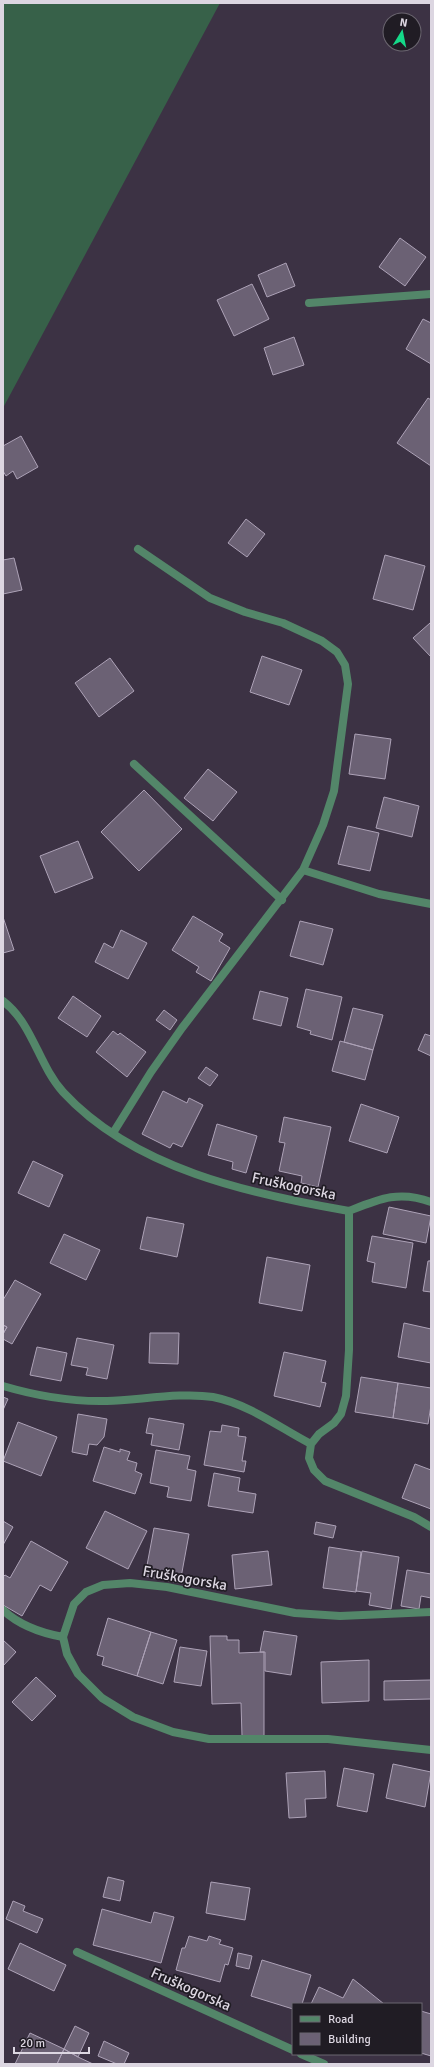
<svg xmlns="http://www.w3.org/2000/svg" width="434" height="2067" font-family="Signika,sans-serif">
  <rect width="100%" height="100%" fill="#3c3244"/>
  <path fill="#376149" d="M3,3H220L3,408Z"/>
  <path fill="#6b6174" stroke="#ada2b7" d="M400,238L426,257L405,286L379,267Z
    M286,263L295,286L267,297L258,275Z
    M252,284L269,319L234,336L217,300Z
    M423,319L431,323V364L406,349Z
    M294,337L304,365L273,375L264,348Z
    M428,398L431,400V466L397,443Z
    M21,436L38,467L17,479L13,471L6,476L3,471V446Z
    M246,519L265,534L247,557L228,543Z
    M385,555L425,566L413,610L373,599Z
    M14,558L22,590L3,594V560Z
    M430,623L431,624V657L413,638Z
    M262,656L302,670L289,705L250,692Z
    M110,658L134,691L99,717L75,683Z
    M355,734L391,739L385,779L349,774Z
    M208,769L237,792L213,821L184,798Z
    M144,790L182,829L139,871L101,832Z
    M384,797L419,806L412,837L376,828Z
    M348,826L379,833L370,871L338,864Z
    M78,841L93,878L55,893L40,856Z
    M193,916L223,934L219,941L230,948L211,981L196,972L199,967L172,950Z
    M3,917L14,950L3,953Z
    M300,921L333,929L323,965L290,956Z
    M121,930L147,943L128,979L95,962L104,943L113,948Z
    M306,989L342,997L332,1040L310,1034L311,1031L297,1027Z
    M260,991L288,998L281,1026L253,1019Z
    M73,996L101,1016L87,1037L58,1018Z
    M353,1008L383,1015L373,1050L344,1042Z
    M164,1010L177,1020L170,1030L156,1020Z
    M113,1031L118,1035L120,1033L146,1052L127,1077L96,1052Z
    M425,1034L431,1036V1056L418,1050Z
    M340,1041L373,1050L365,1080L332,1071Z
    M206,1067L218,1075L210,1086L198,1078Z
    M163,1091L187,1103L189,1098L203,1105L182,1147L173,1143L170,1148L142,1134Z
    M361,1104L399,1117L387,1153L349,1141Z
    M284,1117L331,1127L318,1187L301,1183L302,1176L279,1171L285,1143L279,1142Z
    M217,1124L257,1136L246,1173L232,1169L233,1162L208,1155Z
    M33,1161L63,1175L49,1207L18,1193Z
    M389,1207L431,1216L426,1243L383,1234Z
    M147,1217L184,1224L177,1257L140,1249Z
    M64,1234L100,1250L86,1280L50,1263Z
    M372,1236L413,1243L406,1288L372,1282L375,1263L367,1261Z
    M267,1257L310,1265L302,1311L259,1303Z
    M431,1258V1292L423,1291L428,1261H430Z
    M15,1280L41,1294L12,1344L3,1339V1334L7,1327L3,1325V1300Z
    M404,1323L431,1329V1363L398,1357Z
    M3,1325L7,1327L3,1334Z
    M150,1333H179L178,1364L149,1363Z
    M77,1338L114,1345L107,1379L86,1375L88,1368L71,1365Z
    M37,1347L67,1353L61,1381L30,1375Z
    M284,1352L326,1361L321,1382L326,1383L320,1407L274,1396Z
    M361,1377L398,1383L393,1418L355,1412Z
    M398,1383L431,1388V1405L428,1424L393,1418Z
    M3,1397L8,1399L3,1410Z
    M78,1414L107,1419L104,1437L97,1445L89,1444L87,1455L72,1452Z
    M149,1418L184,1424L179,1450L151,1445L153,1434L146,1433Z
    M18,1422L57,1437L41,1476L3,1461Z
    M222,1425L239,1428L238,1436L246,1437L242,1461H246L244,1472L204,1465L210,1431L221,1432Z
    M104,1447L120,1452V1449L130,1452L127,1460L137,1463L135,1471L142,1474L135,1494L93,1481Z
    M156,1450L190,1456L187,1469L196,1471L191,1501L167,1497L169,1487L150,1483Z
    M415,1464L431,1470V1509L402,1498Z
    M214,1473L240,1478L238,1491L256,1494L253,1513L208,1506Z
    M105,1511L147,1531L128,1569L86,1548Z
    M3,1521L13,1527L3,1545Z
    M316,1522L336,1526L333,1538L314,1534Z
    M154,1528L189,1534L180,1583L145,1576Z
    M31,1541L68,1562L51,1591L40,1585L22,1616L3,1605V1577L5,1575L10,1578Z
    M329,1547L361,1552L356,1592L323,1588Z
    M268,1551L272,1585L235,1589L232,1555Z
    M362,1551L399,1557L391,1609L369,1605L371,1593L356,1591Z
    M407,1570L431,1574V1598L421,1596L419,1609L401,1606Z
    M108,1618L151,1632L137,1676L102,1665L104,1657L97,1655Z
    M264,1631L297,1636L291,1675L265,1671V1652H260Z
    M151,1632L177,1640L163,1684L137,1676Z
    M210,1636H227V1640H239V1653L264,1652V1736H242L241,1703L212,1704Z
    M3,1640L16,1652L3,1666Z
    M180,1647L207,1651L201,1686L174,1682Z
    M369,1660V1701L322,1703L321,1662Z
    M36,1677L56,1696L32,1721L12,1702Z
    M431,1680V1699L384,1700V1681Z
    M393,1764L431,1772L425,1807L386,1798Z
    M344,1768L374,1774L367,1812L337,1806Z
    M325,1771L326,1798L305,1799L306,1817L289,1818L286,1773Z
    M108,1877L124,1881L120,1901L103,1897Z
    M211,1882L250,1888L245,1920L206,1913Z
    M13,1901L25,1906L23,1911L43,1919L37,1933L6,1919Z
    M102,1909L151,1923L154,1912L174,1917L161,1963L93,1945Z
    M189,1936L207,1941L209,1936L221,1940L219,1944L233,1948L228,1965L225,1964L220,1982L176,1970L182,1948H185Z
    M20,1943L66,1965L54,1991L8,1969Z
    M238,1953L252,1956L249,1969L236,1966Z
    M262,1960L311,1975L302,2004H293V2009L251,1996Z
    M353,1979L384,2004H311L319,1987L343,1998Z
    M421,2011L431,2014V2056L421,2053Z
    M75,2026L89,2033L78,2057L64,2049Z
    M30,2033L64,2049L57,2064H15Z
    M104,2041L129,2053L124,2064H117L98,2056Z
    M64,2049L78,2057L93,2064H57Z"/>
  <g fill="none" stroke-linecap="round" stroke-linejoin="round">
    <path stroke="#538669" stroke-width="8" d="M309,303L431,294
      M134,764L282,900
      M303,870L379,894L431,904
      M3,1001C33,1024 38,1064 63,1092C134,1169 250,1194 349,1211V1350L346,1396L341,1414L334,1423L319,1434L311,1444L309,1458L314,1470L325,1481L414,1517L431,1527
      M113,1133L151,1072L182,1028L303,870L323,825L334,791L348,684L345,665L337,652L322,641L283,623L245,612L210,598L138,549
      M349,1211C379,1199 399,1190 431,1202
      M3,1386C37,1396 71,1402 107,1401C139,1400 183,1392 213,1397C249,1404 280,1428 311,1444
      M3,1610C20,1626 41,1633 63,1637
      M431,1612L340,1616L295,1613L167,1587L130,1583L103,1585L86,1592L74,1604L63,1637L67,1654L78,1674L102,1698L133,1717L173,1732L209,1739H328L431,1750
      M77,1952L293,2050
      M301,2054L324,2064"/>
  </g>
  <g text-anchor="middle" stroke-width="3.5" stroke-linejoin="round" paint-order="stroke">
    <g font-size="15" fill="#dcd6e1" stroke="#201c24">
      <text transform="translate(294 1186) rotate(12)" y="5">Fruškogorska</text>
      <text transform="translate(185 1578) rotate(10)" y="5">Fruškogorska</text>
      <text transform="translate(191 1989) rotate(24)" y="5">Fruškogorska</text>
    </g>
  </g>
  <rect width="434" height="2067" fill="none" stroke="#dcd6e1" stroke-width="8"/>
  <rect x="292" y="2003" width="130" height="52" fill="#201c24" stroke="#6b6670"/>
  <rect x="300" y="2016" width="20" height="6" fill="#538669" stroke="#6b6670"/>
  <text x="328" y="2023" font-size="12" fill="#dcd6e1">Road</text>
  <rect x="300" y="2033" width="20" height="12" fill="#6b6174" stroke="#6b6670"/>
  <text x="328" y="2043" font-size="12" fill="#dcd6e1">Building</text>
  <g transform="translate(402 32) rotate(10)"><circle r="19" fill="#201c24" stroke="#6b6670"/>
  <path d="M0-3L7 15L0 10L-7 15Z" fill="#15d989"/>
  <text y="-6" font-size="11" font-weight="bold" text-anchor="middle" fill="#dcd6e1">N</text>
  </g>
  <path d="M14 2047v6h75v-6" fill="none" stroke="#dcd6e1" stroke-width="2"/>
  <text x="20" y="2047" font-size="12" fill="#dcd6e1" stroke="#201c24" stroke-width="3" paint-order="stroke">20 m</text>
</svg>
